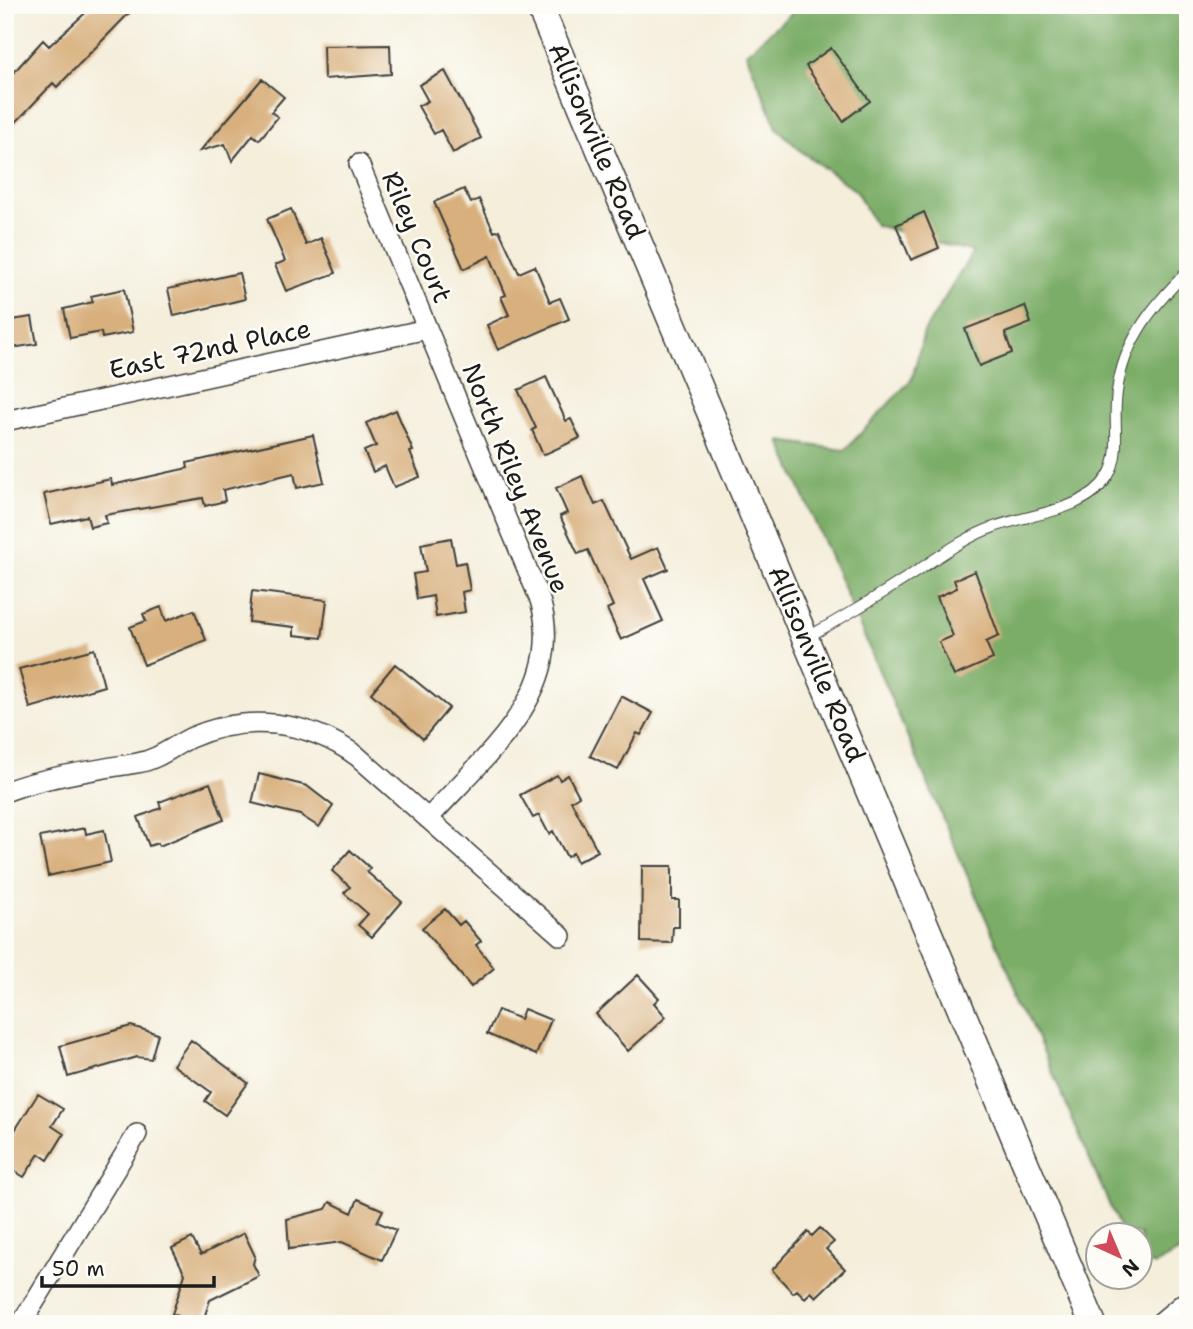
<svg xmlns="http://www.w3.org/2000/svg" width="1193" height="1329" font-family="'Shantell Sans',sans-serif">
  <rect width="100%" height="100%" fill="#fdfcf7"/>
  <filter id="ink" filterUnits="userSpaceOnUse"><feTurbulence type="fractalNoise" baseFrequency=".0143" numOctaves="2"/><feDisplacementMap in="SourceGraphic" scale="14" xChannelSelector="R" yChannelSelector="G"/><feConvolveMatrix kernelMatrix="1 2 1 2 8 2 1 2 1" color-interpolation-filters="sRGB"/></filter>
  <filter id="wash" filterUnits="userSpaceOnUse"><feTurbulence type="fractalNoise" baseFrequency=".00686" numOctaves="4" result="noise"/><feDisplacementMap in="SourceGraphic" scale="28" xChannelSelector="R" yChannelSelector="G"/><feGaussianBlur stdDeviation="1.57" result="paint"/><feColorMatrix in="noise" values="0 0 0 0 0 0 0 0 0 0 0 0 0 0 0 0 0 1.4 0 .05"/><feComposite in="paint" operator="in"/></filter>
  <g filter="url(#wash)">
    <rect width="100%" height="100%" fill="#f4eedb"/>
    <path fill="#7bad68" stroke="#4c6442" stroke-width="2" d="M801,5H1188V1247L1155,1265L1141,1261L1140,1234H1122L780,441L845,450L912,379L924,332L973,252L875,225L856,191L801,151L777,128L746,53Z"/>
    <g id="blocks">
      <path fill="#d8b07e" d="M94,5H137L57,87L53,83L5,134V82L43,40L49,46Z
        M390,45L391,74L324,79L323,46Z
        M831,48L870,101L843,121L806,66Z
        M445,71L481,138L453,153L441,130L434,134L418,106L428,101L419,85Z
        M262,79L284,97L271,112L278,117L259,140L253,135L232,161L225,144L200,151Z
        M464,189L471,203L479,199L494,232L499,230L519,273L535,266L550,302L560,298L569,319L498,350L487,325L509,315L501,297L506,295L490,256L464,269L434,202Z
        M291,209L306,245L321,238L336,273L286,291L275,265L285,261L267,219Z
        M924,212L939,248L911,260L896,225Z
        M239,273L245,299L174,316L168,289Z
        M124,289L133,332L102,338L101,332L70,338L64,309L93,302L91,296Z
        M1025,306L1031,323L1005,333L1012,353L979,366L965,329Z
        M32,317L37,344L5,349V321Z
        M546,377L566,421L571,419L580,438L543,455L532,430L536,428L518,390Z
        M396,410L413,451L410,452L420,477L394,487L385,466L373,472L364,451L376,446L366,423Z
        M313,435L324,482L297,488L294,473L223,490L225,501L205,506L203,498L105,515L107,523L90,527L87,516L51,524L44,494L111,479L112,485L188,468L187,463Z
        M582,476L595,505L604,501L631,559L658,547L668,569L644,579L663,621L621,640L607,609L613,606L588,550L578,554L560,516L567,513L556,488Z
        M451,538L456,564L465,562L470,590L462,592L465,612L436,617L433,596L417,599L413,574L426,572L421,544Z
        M975,571L999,636L986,642L993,659L954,676L939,642L953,636L937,597L957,588L954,580Z
        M252,591L327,600L322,638L294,635V627L249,622Z
        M161,607L166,621L194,610L206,640L144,665L130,627L146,621L143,614Z
        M94,649L104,686L30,708L19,669Z
        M395,664L449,708L423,739L371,693Z
        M621,696L653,713L641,735L637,733L618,770L590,756Z
        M259,774L307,786L333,806L319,827L300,815L252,803Z
        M557,775L560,780L568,775L579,796L571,801L598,851L577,862L573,853L567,857L553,831L549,834L539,815L533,818L520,795Z
        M210,783L224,820L159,846L158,843L149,846L138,817L161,808L159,802Z
        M85,828L86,834L104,830L111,862L48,876L40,837Z
        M350,850L370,868L367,872L402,902L372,937L358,925L368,914L344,893L350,887L332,871Z
        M642,866H672V900H679V927H673L672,943L641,942Z
        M445,909L459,925L464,921L481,941L476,945L494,968L471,987L422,928Z
        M638,975L659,998L654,1003L666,1017L628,1051L596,1014Z
        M524,1009L551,1020L536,1055L487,1034L498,1010L520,1019Z
        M131,1026L158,1034L151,1059L137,1057L68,1077L60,1046Z
        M191,1040L248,1083L225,1115L205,1101L211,1092L173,1065Z
        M38,1094L63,1109L52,1126L64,1134L48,1160L39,1154L24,1177L5,1165V1146Z
        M358,1199L383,1210L377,1222L396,1230L382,1260L342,1242L289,1249L287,1219L326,1209L330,1202L352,1213Z
        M820,1228L834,1242L826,1249L845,1269L816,1297L811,1292L805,1298L797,1290L793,1293L772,1270L808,1232L812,1236Z
        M244,1233L255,1256L253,1264L259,1276L210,1300L202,1324L172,1314L185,1274L172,1248L192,1238L201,1255Z"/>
    </g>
  </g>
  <g filter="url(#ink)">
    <use href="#blocks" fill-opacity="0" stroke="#3c3c39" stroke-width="2"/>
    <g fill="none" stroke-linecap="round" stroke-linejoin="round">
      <defs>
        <path id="lane" d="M806,638C842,618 877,597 911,575C937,558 965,537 994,527C1031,513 1086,512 1108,476C1121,455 1114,426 1116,403C1119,347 1150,308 1188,271"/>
        <path id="street" d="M5,6L6,5
          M359,164L540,600C568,692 483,757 428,819
          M5,421L427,329
          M5,792C37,778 101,769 137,763C157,760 172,747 190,738C246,713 307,720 357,756L561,936
          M21,1324L137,1134"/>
        <path id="secondary" d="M539,5L1093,1324
          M1164,1324L1188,1304"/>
      </defs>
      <use href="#lane" stroke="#3c3c39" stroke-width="12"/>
      <use href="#street" stroke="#3c3c39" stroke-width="22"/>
      <use href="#secondary" stroke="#3c3c39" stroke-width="29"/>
      <use href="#lane" stroke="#fff" stroke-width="10"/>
      <use href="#street" stroke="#fff" stroke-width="19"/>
      <use href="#secondary" stroke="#fff" stroke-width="26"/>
    </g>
  </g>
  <g text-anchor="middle" stroke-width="5" stroke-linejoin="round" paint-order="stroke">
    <g font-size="26" fill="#1c1c1c" stroke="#fdfcf7">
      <text transform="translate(597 141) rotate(67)" y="9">Allisonville Road</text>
      <text transform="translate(417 237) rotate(67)" y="9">Riley Court</text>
      <text transform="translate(210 349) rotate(-12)" y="9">East 72nd Place</text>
      <text transform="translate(516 478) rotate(68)" y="9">North Riley Avenue</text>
      <text transform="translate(817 664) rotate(67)" y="9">Allisonville Road</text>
    </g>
  </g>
  <rect width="1193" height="1329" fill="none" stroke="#fdfcf7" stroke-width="28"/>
  <g transform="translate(1119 1256) rotate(136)"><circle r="33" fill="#fdfcf7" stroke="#a3a29f" stroke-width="2"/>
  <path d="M0-5L12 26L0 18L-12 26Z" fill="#d1495b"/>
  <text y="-10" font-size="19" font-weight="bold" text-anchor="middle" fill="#1c1c1c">N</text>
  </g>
  <path d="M42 1276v10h172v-10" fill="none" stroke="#1c1c1c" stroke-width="3.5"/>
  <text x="52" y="1276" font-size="21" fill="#1c1c1c" stroke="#fdfcf7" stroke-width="5" paint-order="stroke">50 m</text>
</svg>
